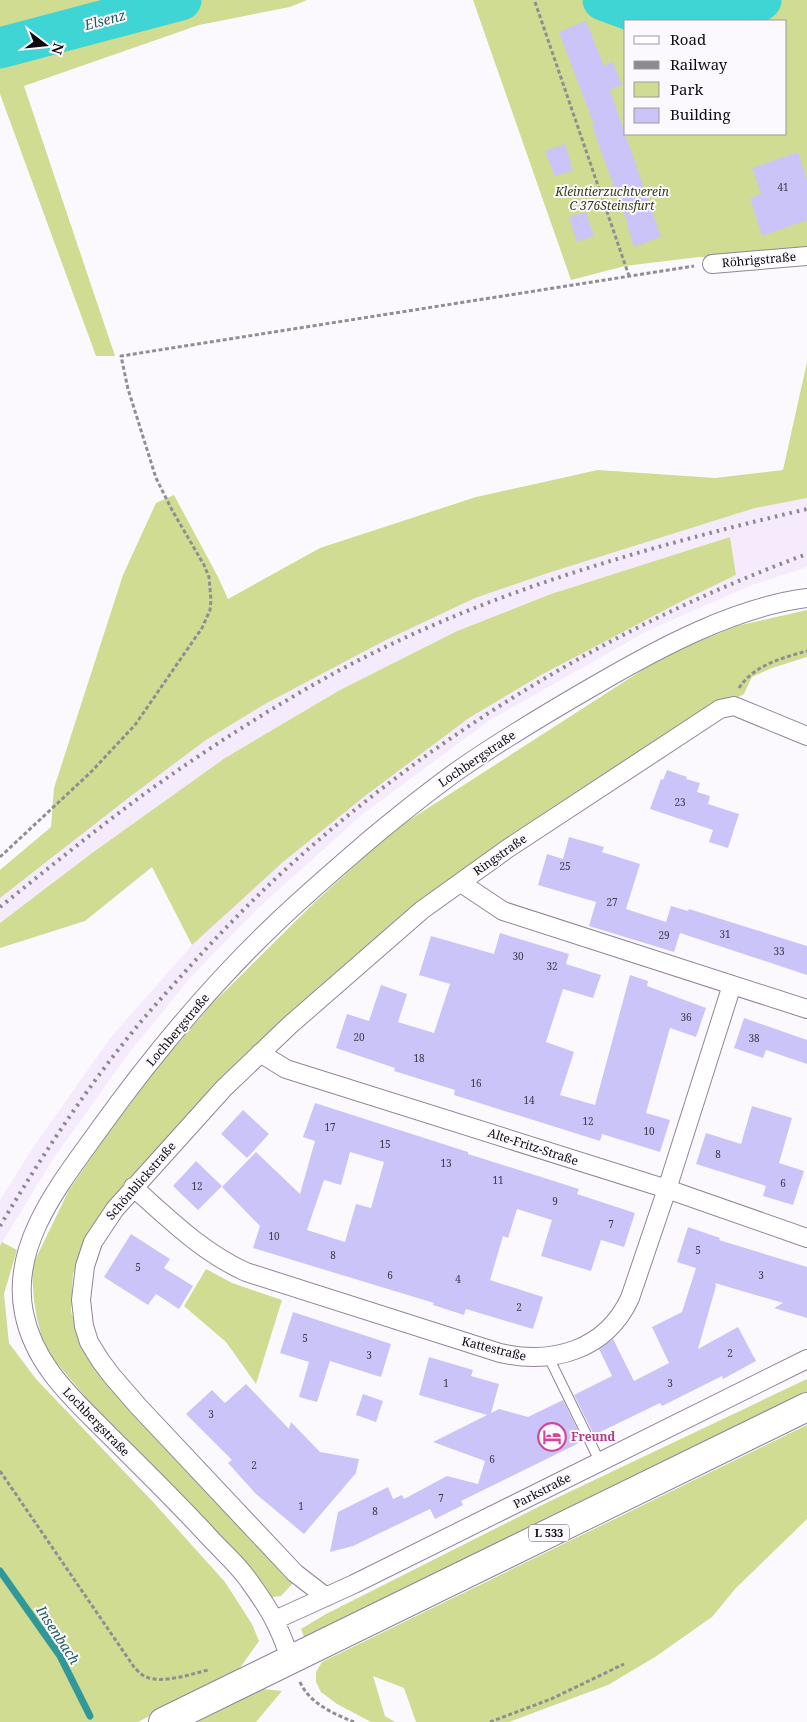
<svg xmlns="http://www.w3.org/2000/svg" width="807" height="1722" font-family="'Noto Serif',serif">
  <rect width="100%" height="100%" fill="#fcf9fe"/>
  <path fill="#f6eafd" d="M807,498V567L752,585L649,630L490,720L364,813L257,909L190,978L129,1053L53,1159L0,1246V1200L32,1149L111,1037L192,945L283,862L365,796L469,718L541,675L682,601L736,575L730,537L551,594L457,631L340,690L225,758L92,853L0,923V898L131,796L206,740L265,704L384,641L475,598L548,573L755,508Z"/>
  <path fill="#cfdc92" fill-rule="evenodd" d="M0,0H307L290,7L199,25L24,86L115,356H96L0,94Z
    M473,0H701L718,5L726,0H807V255L739,259L699,257L625,266L571,280ZM626,21H786V134H626V28L622,26L626,27Z
    M807,362V498L755,508L548,573L475,598L384,641L265,704L206,740L131,796L0,898V870L51,827L54,788L123,575L156,503L174,495L218,577L228,599L320,548L476,497L598,470L715,478L783,470Z
    M730,537L736,575L682,601L541,675L469,718L365,796L283,862L192,945L152,867L85,921L0,948V923L92,853L225,758L340,690L457,631L551,594Z
    M807,610V657L772,668L752,677L744,694L683,725L466,873L137,1171L92,1226L73,1274L71,1311L82,1346L169,1452L293,1583L281,1596L272,1597L98,1412L45,1349L37,1319L34,1301L32,1273L35,1260L69,1190L106,1136L161,1063L212,1004L315,902L394,830L644,669L680,649L737,626Z
    M2,1242L17,1250L4,1294L9,1343L36,1379L154,1503L225,1582L252,1624L259,1641L237,1672L138,1722H0V1246Z
    M206,1269L232,1283L282,1300L256,1384L226,1342L184,1306Z
    M807,1379V1397L306,1642L301,1629L326,1614L548,1502Z
    M807,1425V1519L735,1589L712,1617L655,1657L608,1685L509,1722H416L404,1688L373,1676L385,1716L395,1722H371L337,1704L321,1692L316,1682V1672L322,1662Z
    M263,1689L282,1691L256,1722H195Z"/>
  <g fill="none" stroke-linecap="round" stroke-linejoin="round">
    <path stroke="#31989a" stroke-width="7" d="M0,1571L60,1656L90,1716"/>
    <path stroke="#3fd5d5" stroke-width="41" d="M603,0L660,21
      M661,21L743,11L761,0
      M0,48L181,0"/>
  </g>
  <path fill="#cac4f8" fill-rule="evenodd" d="M586,21L604,66L613,62L622,85L610,90L661,237L634,247L627,225H628L592,126L594,125L559,32Z
    M565,144L573,170L555,177L545,151Z
    M798,152L807,180V220L762,236L750,198L761,194L752,168Z
    M586,212L594,236L577,242L569,217Z
    M667,770L687,777L686,779L700,783L697,792L710,796L708,804L739,814L728,848L709,842L713,830L650,809L661,779L663,780Z
    M569,837L604,847L602,852L640,864L626,909L666,922L671,906L688,911L689,909L807,946V975L680,933L674,952L589,926L596,902L538,885L547,854L563,859Z
    M500,933L569,954L566,964L601,975L593,998L563,989L546,1042L574,1052L560,1095L595,1105L630,975L648,981L647,986L706,1008L696,1037L670,1028L646,1113L670,1120L660,1152L602,1134L600,1141L454,1095L455,1090L394,1071L395,1068L336,1048L347,1014L369,1021L381,985L407,994L398,1022L434,1033L450,984L419,975L431,936L494,954Z
    M744,1018L807,1040V1064L766,1050L763,1058L734,1048Z
    M315,1103L468,1152V1154L579,1189L577,1194L635,1213L624,1247L601,1240L591,1271L541,1256L552,1220L517,1209L508,1238L503,1236L490,1280L543,1297L533,1329L466,1309L464,1315L433,1305L434,1303L253,1248L260,1226L222,1187L256,1152L300,1194L315,1141L303,1137ZM350,1152L384,1162L371,1208L356,1204L345,1242L307,1230L324,1180L341,1185Z
    M752,1106L792,1118L779,1163L804,1171L793,1205L763,1196L766,1186L696,1164L706,1133L741,1144Z
    M243,1110L269,1134L247,1158L221,1134Z
    M196,1161L222,1186L198,1210L173,1186Z
    M688,1227L720,1238L719,1240L807,1267V1318L774,1308L783,1303L715,1283L716,1286L698,1349L738,1327L756,1361L723,1379L722,1376L662,1406L660,1403L594,1435L574,1395L612,1376L599,1349L613,1339L634,1381L669,1363L652,1327L682,1312L696,1268L677,1262Z
    M131,1234L170,1259L164,1268L193,1286L179,1309L156,1294L148,1305L104,1277Z
    M293,1312L391,1344L381,1377L330,1361L317,1402L299,1397L309,1362L280,1353Z
    M429,1357L473,1370L471,1376L499,1384L491,1413L499,1409L528,1417L563,1400L583,1441L461,1501L463,1505L435,1519L430,1509L353,1546L330,1552L338,1512L388,1487L393,1499L402,1495L404,1499L447,1476L478,1484L485,1461L433,1442L487,1415L419,1395Z
    M246,1384L289,1429L291,1422L320,1452L359,1459L356,1473L304,1534L256,1494L228,1463L232,1460L186,1414L212,1390L225,1403Z
    M363,1394L383,1401L376,1422L356,1415Z"/>
  <g fill="none" stroke-linecap="round" stroke-linejoin="round">
    <defs>
      <path id="service" d="M548,1356L600,1462"/>
      <path id="minor" d="M712,264L807,256
        M461,883L503,911L807,1009
        M260,1053L286,1069L667,1189L807,1238
        M133,1187C169,1219 202,1252 246,1272L500,1353C553,1365 606,1350 630,1298L667,1189L732,985
        M326,1597L295,1573L138,1406L112,1376L100,1360L89,1342L84,1326L81,1300L85,1266L93,1242L115,1209L224,1088L290,1025L422,910L507,849L720,709L734,706L807,736
        M275,1620L354,1584L807,1359
        M291,1660C286,1648 282,1635 276,1624C269,1608 257,1592 247,1578C236,1563 222,1551 210,1538C176,1501 141,1467 106,1432C71,1397 34,1364 24,1313C10,1244 61,1183 98,1131C151,1057 210,986 275,924C305,895 337,868 368,841C398,816 428,792 460,769C505,738 552,710 599,683C661,647 736,607 807,598"/>
      <path id="primary" d="M163,1722L807,1407"/>
    </defs>
    <use href="#service" stroke="#92849b" stroke-width="11"/>
    <use href="#minor" stroke="#92849b" stroke-width="20"/>
    <use href="#primary" stroke="#92849b" stroke-width="30"/>
    <path stroke="#918d93" stroke-width="3" stroke-dasharray="4 2.5" stroke-linecap="butt" d="M535,2L629,276
      M739,688C754,665 782,658 807,651
      M0,857L92,771L135,725L202,628L210,610L211,600L209,577L204,565L172,510L156,478L128,389L121,356L694,266
      M0,1471L134,1667C137,1670 141,1675 146,1677C163,1684 191,1674 208,1670
      M300,1682C309,1703 334,1714 354,1722
      M490,1722L551,1699L624,1664"/>
    <use href="#service" stroke="#fff" stroke-width="9"/>
    <use href="#minor" stroke="#fff" stroke-width="18"/>
    <use href="#primary" stroke="#fff" stroke-width="28"/>
    <path stroke="#8d898f" stroke-width="4" stroke-dasharray="2.5 5" stroke-linecap="butt" d="M0,907C46,870 93,832 140,797C201,753 264,712 329,676C478,594 642,548 807,509
      M0,1226C43,1154 90,1082 144,1018C192,963 242,908 297,859C446,726 620,623 807,554"/>
  </g>
  <defs>
    <symbol id="hotel-ring" viewBox="-11 -11 22 22"><circle r="9.5" fill="#fcf9fe" stroke="#d1479c" stroke-width="1.5"/><path d="M-6-4.5h1.5V1H6V5H4.5V3h-9V5H-6ZM-4 0a1.8 1.8 0 1 1 3.6 0ZM.5 0V-2.5h3Q6-2.5 6 0Z" fill="#d1479c"/></symbol>
  </defs>
  <g fill-rule="evenodd">
    <use href="#hotel-ring" x="536" y="1421" width="32" height="32"/>
  </g>
  <g text-anchor="middle" stroke-width="4" stroke-linejoin="round" paint-order="stroke">
    <g font-size="10" fill="#3e384b">
      <text x="783" y="191">41</text>
      <text x="680" y="806">23</text>
      <text x="565" y="870">25</text>
      <text x="612" y="906">27</text>
      <text x="725" y="938">31</text>
      <text x="664" y="939">29</text>
      <text x="779" y="955">33</text>
      <text x="518" y="960">30</text>
      <text x="552" y="970">32</text>
      <text x="686" y="1021">36</text>
      <text x="359" y="1041">20</text>
      <text x="754" y="1042">38</text>
      <text x="419" y="1062">18</text>
      <text x="476" y="1087">16</text>
      <text x="529" y="1104">14</text>
      <text x="588" y="1125">12</text>
      <text x="330" y="1131">17</text>
      <text x="649" y="1135">10</text>
      <text x="385" y="1148">15</text>
      <text x="718" y="1158">8</text>
      <text x="446" y="1167">13</text>
      <text x="498" y="1184">11</text>
      <text x="783" y="1187">6</text>
      <text x="197" y="1190">12</text>
      <text x="555" y="1205">9</text>
      <text x="611" y="1228">7</text>
      <text x="274" y="1240">10</text>
      <text x="698" y="1254">5</text>
      <text x="333" y="1259">8</text>
      <text x="138" y="1271">5</text>
      <text x="390" y="1279">6</text>
      <text x="761" y="1279">3</text>
      <text x="458" y="1283">4</text>
      <text x="519" y="1311">2</text>
      <text x="305" y="1342">5</text>
      <text x="730" y="1357">2</text>
      <text x="369" y="1359">3</text>
      <text x="446" y="1387">1</text>
      <text x="670" y="1387">3</text>
      <text x="211" y="1418">3</text>
      <text x="492" y="1463">6</text>
      <text x="254" y="1469">2</text>
      <text x="441" y="1502">7</text>
      <text x="301" y="1510">1</text>
      <text x="375" y="1515">8</text>
    </g>
    <rect fill="#fcf9fe" stroke="#565258" stroke-width="1" x="529" y="1524.5" width="40" height="17" rx="4"/>
    <g font-size="11" font-weight="bold" fill="#0f0a11">
      <text x="549" y="1537">L 533</text>
    </g>
    <g font-size="12" font-style="italic" fill="#353b13" stroke="#fcf9fe">
      <text x="612" y="196">Kleintierzuchtverein<tspan x="612" dy="14">C 376Steinsfurt</tspan></text>
    </g>
    <g font-size="12" fill="#0f0a11" stroke="#fcf9fe">
      <text transform="translate(759 260) rotate(-5)" y="4">Röhrigstraße</text>
      <text transform="translate(477 759) rotate(-34)" y="4">Lochbergstraße</text>
      <text transform="translate(500 855) rotate(-35)" y="4">Ringstraße</text>
      <text transform="translate(178 1030) rotate(-50)" y="4">Lochbergstraße</text>
      <text transform="translate(533 1147) rotate(18)" y="4">Alte-Fritz-Straße</text>
      <text transform="translate(141 1181) rotate(-49)" y="4">Schönblickstraße</text>
      <text transform="translate(494 1349) rotate(14)" y="4">Kattestraße</text>
      <text transform="translate(96 1422) rotate(46)" y="4">Lochbergstraße</text>
      <text transform="translate(542 1491) rotate(-27)" y="4">Parkstraße</text>
    </g>
    <g font-size="12" font-weight="bold" fill="#b23c85" stroke="#fcf9fe" text-anchor="start">
      <text x="571" y="1441">Freund</text>
    </g>
    <g font-size="14" font-style="italic" fill="#225d5d" stroke="#fcf9fe">
      <text transform="translate(105 20) rotate(-15)" y="5">Elsenz</text>
      <text transform="translate(58 1635) rotate(57)" y="5">Insenbach</text>
    </g>
  </g>
  <rect x="624" y="20" width="162" height="115" fill="#fcf9fe" stroke="#9d999f"/>
  <rect x="634" y="36" width="25" height="8" fill="#ffffff" stroke="#9d999f"/>
  <text x="670" y="45" font-size="15" fill="#0f0a11">Road</text>
  <rect x="634" y="61" width="25" height="8" fill="#8d898f" stroke="#9d999f"/>
  <text x="670" y="70" font-size="15" fill="#0f0a11">Railway</text>
  <rect x="634" y="82" width="25" height="15" fill="#cfdc92" stroke="#9d999f"/>
  <text x="670" y="95" font-size="15" fill="#0f0a11">Park</text>
  <rect x="634" y="108" width="25" height="15" fill="#cac4f8" stroke="#9d999f"/>
  <text x="670" y="120" font-size="15" fill="#0f0a11">Building</text>
  <g transform="translate(45 45) rotate(106)" stroke="#fcf9fe" stroke-width="4" paint-order="stroke">
  <path d="M0-4L9 19L0 12L-9 19Z" fill="#0f0a11"/>
  <text y="-8" font-size="14" font-weight="bold" text-anchor="middle" fill="#0f0a11">N</text>
  </g>
</svg>
